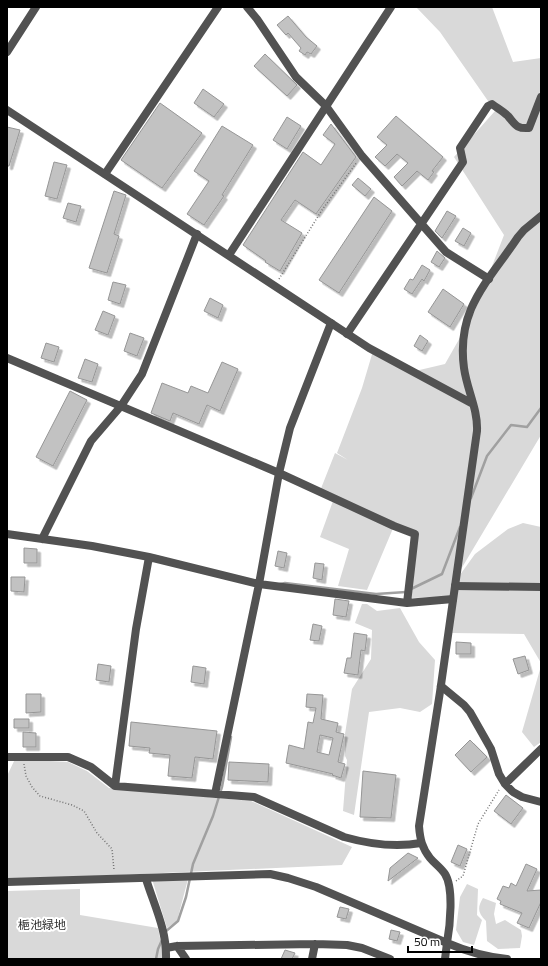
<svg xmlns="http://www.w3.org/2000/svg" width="548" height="966" font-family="'Titillium Web','Noto Sans JP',sans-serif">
  <defs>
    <filter id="shadow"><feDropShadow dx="3.5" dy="3.5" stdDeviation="0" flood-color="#0004"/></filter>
  </defs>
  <rect width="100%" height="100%" fill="#fff"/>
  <path fill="#d9d9d9" d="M416,7H492L513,62L541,58V435L454,581L450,597L409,598L417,533L320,491L335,453L348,460L337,453L362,388L373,351L411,372L445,364L474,313L504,235L454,157L495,111L440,32Z
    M333,501L394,526L367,590L338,586L349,549L320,537Z
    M523,523L541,527V663L524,634L452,633L457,579L475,554L508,529Z
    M362,604H367L377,611L400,608L419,642L435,660L432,704L420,712L400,708L369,712L354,815L343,811L347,760L345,756V734L352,689L371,659L372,630L355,623Z
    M541,666V742L534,747L522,732Z
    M15,759L68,762L87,771L109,788L251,801L352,847L342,865L7,880V776Z
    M152,879H188L177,921L167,928Z
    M467,884L478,889L477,915L482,920L474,945L463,942L456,930L460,897Z
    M80,889V915L158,928L162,948V959H7V891Z
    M483,898L496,903L494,914L496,924L505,920L521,930L522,936L520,948L498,949L487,941L486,921C478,913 477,908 483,898Z"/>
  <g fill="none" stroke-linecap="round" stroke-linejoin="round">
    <path stroke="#a0a0a0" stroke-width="2.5" d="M471,498L487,456L511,425L527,427L541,408
      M280,584L285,583L376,594L406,592
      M411,589L442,574L460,527
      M165,932L178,921L186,897L193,864L213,816L222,787L231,737
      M156,959L158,949L162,940"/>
  </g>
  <path fill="#c2c2c2" stroke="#969696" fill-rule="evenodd" filter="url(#shadow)" d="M288,16L306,37L317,46L311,54L307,52L305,55L299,51L301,48L288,33L286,35L277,25Z
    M265,54L297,85L287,96L254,66Z
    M203,89L224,104L214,117L194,103Z
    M160,103L202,133L162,188L121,160Z
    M396,116L443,157L432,171L434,172L428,180L417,171L402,186L394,177L408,163L397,154L385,166L375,157L387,145L377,137Z
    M287,117L301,126L287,149L273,140Z
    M331,124L356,157L316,214L295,200L281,220L302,233L280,271L265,262L266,261L243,245L303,152L321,165L335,144L323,135Z
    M222,126L253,145L222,195L224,196L204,225L187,214L209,181L194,171Z
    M7,127L20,130L9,166H7Z
    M54,162L67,165L57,199L45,196Z
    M358,178L371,189L365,196L352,185Z
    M114,191L126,195L114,234L119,236L107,273L89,268Z
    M374,197L392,211L339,293L319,280Z
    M68,203L81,206L76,222L63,218Z
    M447,211L456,216L442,238L435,231Z
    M463,228L471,233L464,246L455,241Z
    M437,251L445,258L439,267L431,262Z
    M422,265L430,270L424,281L422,279L412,294L404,289L410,279L413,280Z
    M113,282L126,285L120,304L108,300Z
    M443,289L464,304L450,327L428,312Z
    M210,298L223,305L218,318L204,311Z
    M103,311L115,316L108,335L95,330Z
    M130,333L144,338L137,356L124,351Z
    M420,335L428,341L422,351L414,346Z
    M46,343L59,347L54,362L41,358Z
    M85,359L98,364L92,382L78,378Z
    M222,362L238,369L220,411L207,405L199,424L173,413L170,421L151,413L162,383L188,393L191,386L208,393Z
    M70,391L87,400L53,466L36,457Z
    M24,548L37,549V563H24Z
    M278,551L287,553L284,568L275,566Z
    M315,563L324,564L322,580L313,578Z
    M11,577H25L24,592L11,591Z
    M335,599L349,601L346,617L333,615Z
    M313,624L322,626L319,641L310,640Z
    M354,633L367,635L365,651L361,650L358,675L344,673L347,658H351Z
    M456,642L471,643V654H456Z
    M525,656L529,670L518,674L513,659Z
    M98,664L111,666L109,682L96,680Z
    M193,666L206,668L204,684L191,682Z
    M26,694H41V712L26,713Z
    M307,694L323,695L321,719L338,723L336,732L344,734L338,762L345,764L341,778L332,775L333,774L286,763L289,745L304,749L308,722L313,723L316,708L306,707ZM320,735L333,738L329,755L317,752Z
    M14,719H29V728H14Z
    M131,722L217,731L213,759L195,757L192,778L168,776L170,755L149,753L150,748L129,746Z
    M23,732L36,733V747H23Z
    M470,740L487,757L471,772L455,755Z
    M229,762L269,764L268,782L228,780Z
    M363,771L396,775L391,818L360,817Z
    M506,795L523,808L511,824L494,811Z
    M458,845L467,849L460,866L451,862Z
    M408,853L418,858L388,881L390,868Z
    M526,864L537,869L527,891L541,890V902L529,928L517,923L522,913L500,904L501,901L497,899L503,886L509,888L511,883L516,886Z
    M340,907L349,909L346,919L337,917Z
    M391,930L400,932L397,941L389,939Z
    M285,950L295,953L292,959H281Z"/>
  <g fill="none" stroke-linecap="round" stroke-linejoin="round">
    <path stroke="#747474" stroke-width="1.5" stroke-dasharray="1 2" stroke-linecap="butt" d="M279,279L322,210L357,162
      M24,764L26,776L32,787L40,796L72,805L84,811L97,833L112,849L114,870
      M456,881L463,876L478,824L499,790"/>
    <path stroke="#525252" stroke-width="8" d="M247,7L257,19L296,77L326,106L362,156L446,252L489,279
      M7,52L36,7
      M105,174L218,7
      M229,255L391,7
      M347,334L463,162L460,148L488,106L492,104C497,108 503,111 508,116C515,124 516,129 529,128L541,97
      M7,358L279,473L394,526L415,534L407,603
      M7,534L92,546L149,557L259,584L407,603L453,599
      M42,539L91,441L121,406L142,374L197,234
      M455,586L541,587
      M441,686L464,705L470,712L491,749L499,774L505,784L513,792L522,797L541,802
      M7,757H68L91,767L115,786L254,797L344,837C369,844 394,848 421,843
      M505,784L541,749
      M115,786L136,629L149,557
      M215,794L259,584L279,473L290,428L331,323
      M7,882L270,874L288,878L316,887L447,943
      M177,946L186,959
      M166,948L177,946L315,944L347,945L362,948L390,959
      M312,959L315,944"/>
    <path stroke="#525252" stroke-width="8" d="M7,110L369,348L473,404
      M146,879C154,905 167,930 166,959
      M445,959L447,943
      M507,959C485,957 468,952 447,943C450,926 454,888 445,874C441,868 435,864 430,858C422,848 420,839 419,826L440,692L477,431C478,409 467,390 464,368C456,309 488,282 518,237L524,230L541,216"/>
  </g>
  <g text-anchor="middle" stroke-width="4" stroke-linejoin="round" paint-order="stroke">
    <g font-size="12" fill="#303030" stroke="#fff">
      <text x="42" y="929">梔池緑地</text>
    </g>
  </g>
  <rect width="548" height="966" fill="none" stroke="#000000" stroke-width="16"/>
  <path d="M408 946v6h64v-6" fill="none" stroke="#000000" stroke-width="2"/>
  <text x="414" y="946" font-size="12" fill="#000000" stroke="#ffffff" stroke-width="3" paint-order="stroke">50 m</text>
</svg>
